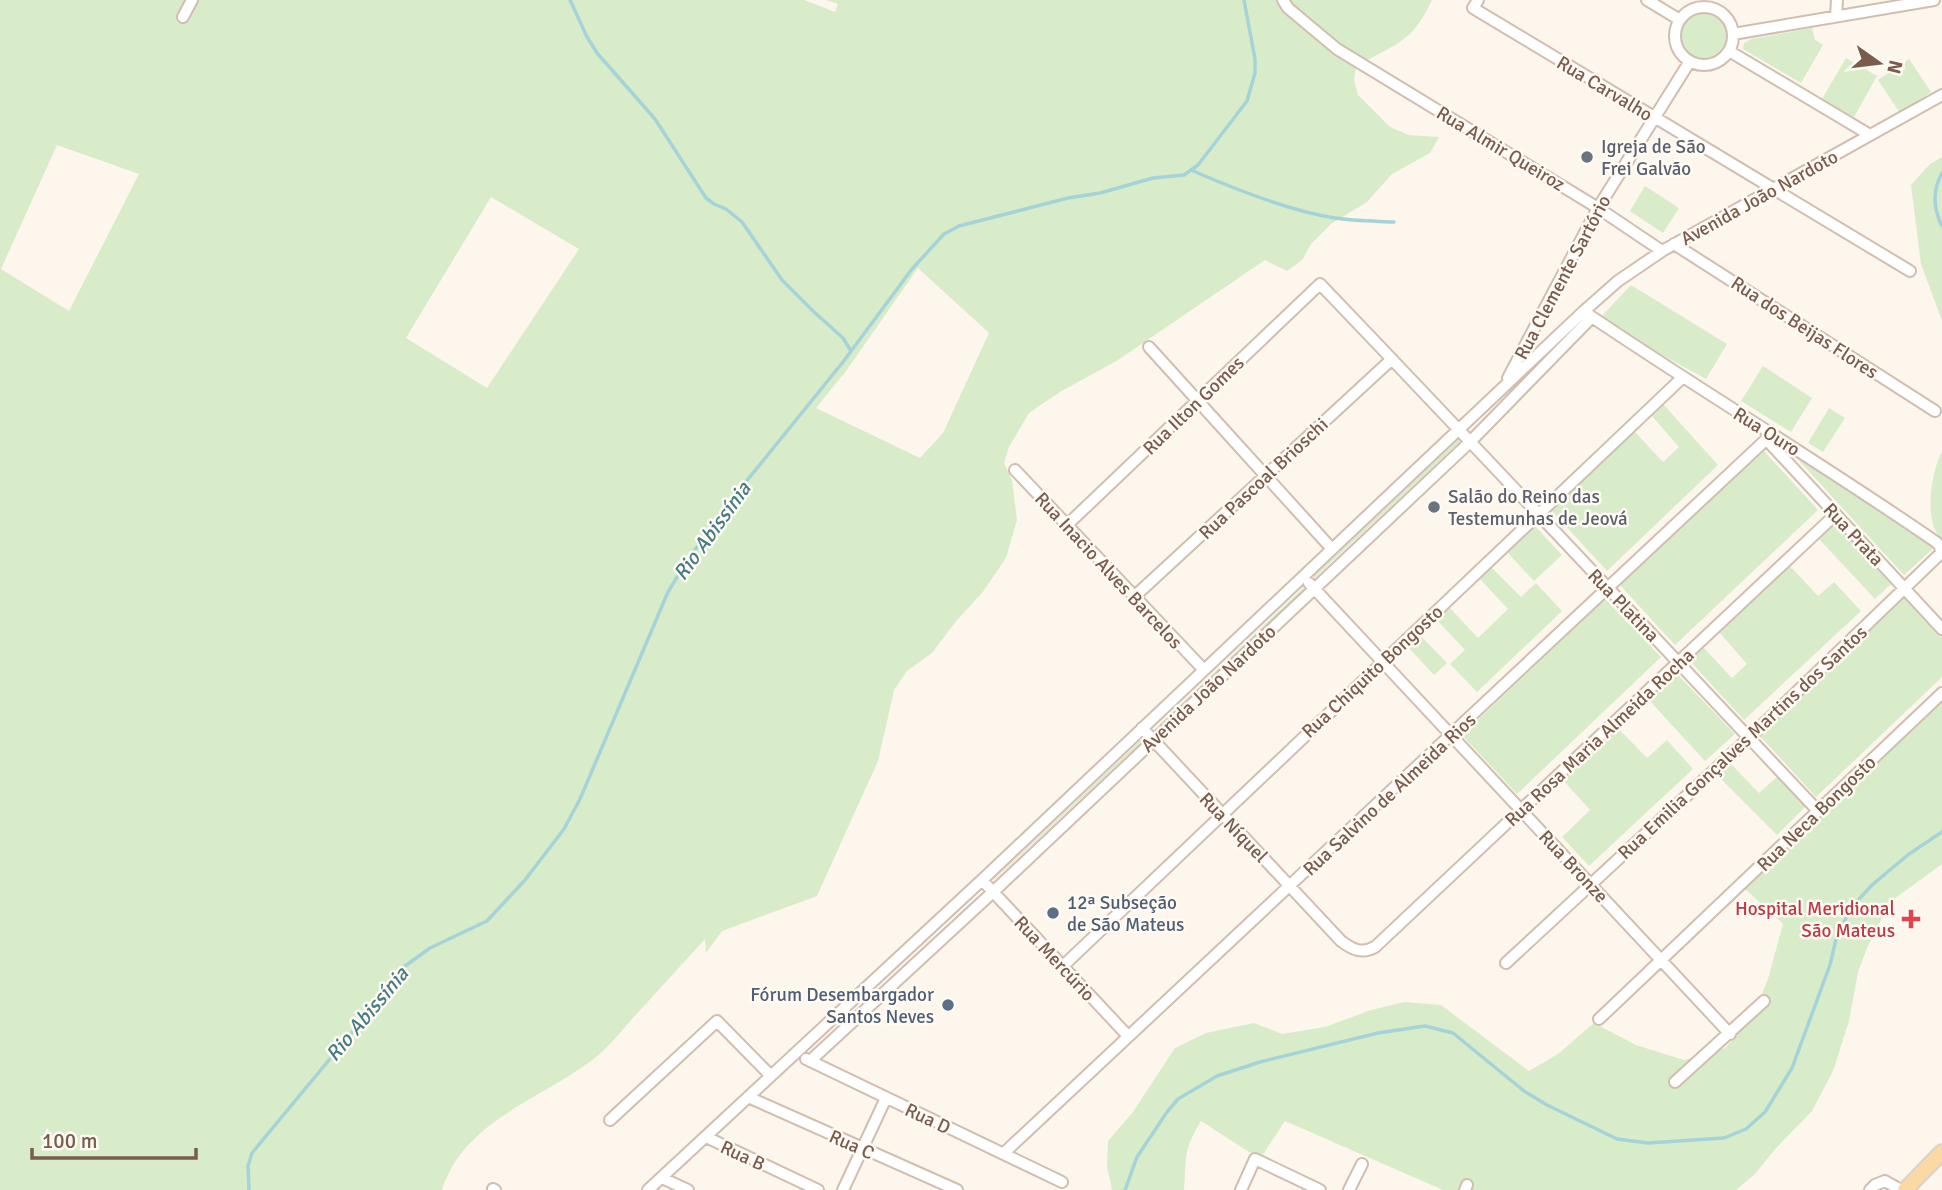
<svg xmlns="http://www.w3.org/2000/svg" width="1942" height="1190" font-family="Signika,sans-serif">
  <rect width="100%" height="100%" fill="#fdf6ec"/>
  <path fill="#d8ecc9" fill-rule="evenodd" d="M0,0H804L835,12L838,4L826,0H1432C1411,45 1395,43 1356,67L1354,80L1358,95L1390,127L1409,135L1439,137L1430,153L1392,174L1367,202L1331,224L1311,244L1302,260L1287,271L1265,260L1118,360L1060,392L1029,413L1009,447L1004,463L1012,480L1017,520L1006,558L982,593L957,620L932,653L907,671L894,690L878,761L817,896L722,931L706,953L705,939C681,965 657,992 633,1018C621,1031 610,1046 596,1057C545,1098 463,1120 442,1190H0ZM57,145L139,174L69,311L1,269ZM491,197L579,249L487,388L406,338ZM918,268L989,333L943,433L920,458L816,408L846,371Z
    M1679 34a24 24 0 1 1 48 0a24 24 0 1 1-48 0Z
    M1812,28L1815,40L1823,45L1801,83L1743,49L1744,43L1752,39Z
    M1846,58L1877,76L1854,117L1822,99Z
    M1909,59L1931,92L1900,113L1878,80Z
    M1942,157V321L1921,264L1911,185L1930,164Z
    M1645,186L1679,208L1663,233L1630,211Z
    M1631,285L1727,344L1706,379L1598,320Z
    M1763,366L1812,398L1791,432L1741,401Z
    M1663,404L1718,465L1607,571L1550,509L1634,431L1663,462L1679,447L1651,415Z
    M1829,408L1845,418L1823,452L1808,443Z
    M1460,438L1462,440L1313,579V577Z
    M1763,450L1818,510L1675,645L1620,585Z
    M1942,451V540C1923,522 1931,473 1942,451Z
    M1793,454L1936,546L1904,575Z
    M1834,523L1891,584L1875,599L1818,538Z
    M1535,526L1562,555L1534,581L1507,552Z
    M1789,565L1818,596L1834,582L1861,611L1744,720L1689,660L1703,647L1732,678L1747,664L1718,631Z
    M1491,567L1521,597L1536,583L1562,611L1477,692L1450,664L1465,650L1435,618L1448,606L1478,638L1508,609L1479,578Z
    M1303,588L1305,590L1155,730L1156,728Z
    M1904,597L1942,637V677L1816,797L1759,735Z
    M1605,599L1661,657L1517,794L1462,735Z
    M1419,634L1447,663L1434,675L1407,646Z
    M1676,673L1735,734L1705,761L1648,699Z
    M1942,700V864L1890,902L1867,948L1858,972L1849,1021L1833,1071L1812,1111L1776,1148L1755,1174L1736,1190H1443L1285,1121L1260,1159L1201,1121C1182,1153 1187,1156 1184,1190H1112L1107,1166L1108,1141L1133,1112L1175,1048L1206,1033L1254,1023L1282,1034L1325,1027L1371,1010L1404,1002L1441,1005L1529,1071L1558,1054L1594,1023L1636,1045L1684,1060L1725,1048L1752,1018L1768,979L1783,924L1743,887Z
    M1617,727L1647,758L1667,740L1693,769L1589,866L1562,837L1590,810L1562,779Z
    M1142,739L1144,740L994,880L995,878Z
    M1729,762L1759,793L1777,777L1806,806L1777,835L1717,775Z"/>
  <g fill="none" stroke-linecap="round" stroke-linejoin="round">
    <path stroke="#a5d3da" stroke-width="3.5" d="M570,0L587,37L597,53L655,119L706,198L714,204L726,209L742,222L782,280L813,311L843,338L851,351
      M1191,170C1232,188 1291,211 1335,218C1354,221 1374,221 1394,222
      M1942,173C1932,191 1933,208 1942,226
      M249,1190L248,1166L252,1153L358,1025L401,969L430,948L487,921L525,880L564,829L580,799L668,592L691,554L709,534L719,515L843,362L912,269L944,234L959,226L1068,198L1100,193L1153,178L1184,175L1198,165L1247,101L1255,73V59L1244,0
      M1125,1190L1137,1157L1167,1112L1178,1099L1217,1076L1260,1062L1378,1033L1425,1026L1453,1033L1524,1091L1547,1105L1617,1139L1648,1143L1724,1138L1746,1129L1765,1112L1792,1068L1830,965L1837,935L1852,907L1872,885L1909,854L1942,832"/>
    <defs>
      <path id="minor" d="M1283,0L1288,8L1337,49L1598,208L1662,251
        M1478,0L1473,8L1910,271
        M1647,0L1680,20
        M1675 36a29 29 0 1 1 58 0a29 29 0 1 1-58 0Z
        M1836,16L1837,0
        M183,17L192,0
        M1733,34L1934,0
        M1729,51L1870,135
        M1674,244L1935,411
        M1149,347L1332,549
        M1508,378L1598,208L1690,61
        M1766,439L1942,629
        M1015,470L1204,670
        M1067,525L1320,284C1487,458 1652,635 1818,811
        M1309,583L1730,1034
        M1135,596L1392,359
        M1142,728L1341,941C1353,950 1362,954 1375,947L1835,515
        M982,880L1128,1036
        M1506,963L1749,738L1941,553L1940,546L1936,542C1823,464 1706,394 1592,317
        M1063,966C1268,769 1477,575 1682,378
        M1599,1019L1942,693
        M806,1059L1062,1182
        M810,1061L993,892L1471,441L1592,317L1584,311
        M1675,1082L1764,1001
        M748,1097L957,1190
        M610,1120L717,1021L771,1076
        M706,1137L818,1190
        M1004,1153L1772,434
        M662,1178L688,1190
        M493,1189L495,1190
        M648,1190L982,880L1584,311L1618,281L1662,251L1942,95
        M843,1190L886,1098
        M1241,1190L1255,1159L1320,1190
        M1349,1190L1362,1164
        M1465,1190L1467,1185
        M1870,1190L1875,1185L1885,1181L1901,1190"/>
      <path id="major" d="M1905,1190L1942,1152"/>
    </defs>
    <use href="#minor" stroke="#d1beb0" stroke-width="14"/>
    <use href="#major" stroke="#dad1cd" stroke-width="18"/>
    <use href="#minor" stroke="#fff" stroke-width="10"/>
    <use href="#major" stroke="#fbd9a5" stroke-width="14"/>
  </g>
  <g fill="#6b7280" stroke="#fffaf3" stroke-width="2.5">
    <circle cx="1587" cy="157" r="7"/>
    <circle cx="1434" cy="507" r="7"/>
  </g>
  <g fill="#5c6f8a" stroke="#fffaf3" stroke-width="2.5">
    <circle cx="1053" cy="913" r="7"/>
    <circle cx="948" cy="1005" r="7"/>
  </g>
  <path fill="#e0444e" stroke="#fffaf3" stroke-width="2.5" d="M1907.5 908.5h7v7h7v7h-7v7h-7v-7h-7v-7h7z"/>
  <g text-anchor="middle" stroke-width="5" stroke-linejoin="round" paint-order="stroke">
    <g font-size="19" fill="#7a5c4d" stroke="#fffaf3">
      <text transform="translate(1605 88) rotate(31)" y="7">Rua Carvalho</text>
      <text transform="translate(1501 148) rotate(31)" y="7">Rua Almir Queiroz</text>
      <text transform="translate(1759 197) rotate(-29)" y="7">Avenida João Nardoto</text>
      <text transform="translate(1562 277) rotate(-62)" y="7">Rua Clemente Sartório</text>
      <text transform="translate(1805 327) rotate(33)" y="7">Rua dos Beijas Flores</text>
      <text transform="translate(1193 405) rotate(-44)" y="7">Rua Ilton Gomes</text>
      <text transform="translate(1767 431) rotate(32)" y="7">Rua Ouro</text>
      <text transform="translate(1263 478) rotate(-43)" y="7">Rua Pascoal Brioschi</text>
      <text transform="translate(1854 534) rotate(47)" y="7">Rua Prata</text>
      <text transform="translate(1109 570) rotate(47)" y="7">Rua Inacio Alves Barcelos</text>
      <text transform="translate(1624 605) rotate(46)" y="7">Rua Platina</text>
      <text transform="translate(1372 671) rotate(-43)" y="7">Rua Chiquito Bongosto</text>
      <text transform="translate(1208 688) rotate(-43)" y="7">Avenida João Nardoto</text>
      <text transform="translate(1599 737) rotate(-43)" y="7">Rua Rosa Maria Almeida Rocha</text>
      <text transform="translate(1742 742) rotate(-43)" y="7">Rua Emilia Gonçalves Martins dos Santos</text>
      <text transform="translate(1389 794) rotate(-43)" y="7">Rua Salvino de Almeida Rios</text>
      <text transform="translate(1816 813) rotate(-44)" y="7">Rua Neca Bongosto</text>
      <text transform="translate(1234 827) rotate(46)" y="7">Rua Níquel</text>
      <text transform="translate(1574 866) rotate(47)" y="7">Rua Bronze</text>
      <text transform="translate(1055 958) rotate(47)" y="7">Rua Mercúrio</text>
      <text transform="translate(928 1118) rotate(25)" y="7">Rua D</text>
      <text transform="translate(852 1144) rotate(24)" y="7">Rua C</text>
      <text transform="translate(743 1155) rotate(25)" y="7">Rua B</text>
    </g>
    <g font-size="19" fill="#5b616d" stroke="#fffaf3" text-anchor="start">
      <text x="1601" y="153">Igreja de São<tspan x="1601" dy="22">Frei Galvão</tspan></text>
      <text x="1448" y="503">Salão do Reino das<tspan x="1448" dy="22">Testemunhas de Jeová</tspan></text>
    </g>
    <g font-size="19" fill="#4e5e75" stroke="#fffaf3" text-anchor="start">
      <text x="1067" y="909">12ª Subseção<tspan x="1067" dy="22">de São Mateus</tspan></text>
      <text x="934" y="1001" text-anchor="end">Fórum Desembargador<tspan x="934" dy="22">Santos Neves</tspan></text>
    </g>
    <g font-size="19" fill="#be3a42" stroke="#fffaf3" text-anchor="end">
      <text x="1895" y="915">Hospital Meridional<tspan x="1895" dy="22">São Mateus</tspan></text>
    </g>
    <g font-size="21" font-style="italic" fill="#437c86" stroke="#fffaf3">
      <text transform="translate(712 531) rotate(-54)" y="7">Rio Abissínia</text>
      <text transform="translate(367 1014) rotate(-50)" y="7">Rio Abissínia</text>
    </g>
  </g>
  <g transform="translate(1879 63) rotate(104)" stroke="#fffaf3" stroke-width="5" paint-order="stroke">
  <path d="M0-5L12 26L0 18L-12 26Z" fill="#7a5c4d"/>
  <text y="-10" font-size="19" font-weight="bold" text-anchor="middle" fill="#7a5c4d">N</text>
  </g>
  <path d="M32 1148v10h164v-10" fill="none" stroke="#7a5c4d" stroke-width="3.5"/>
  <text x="42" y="1148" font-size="21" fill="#7a5c4d" stroke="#fffaf3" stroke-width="5" paint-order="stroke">100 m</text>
</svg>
